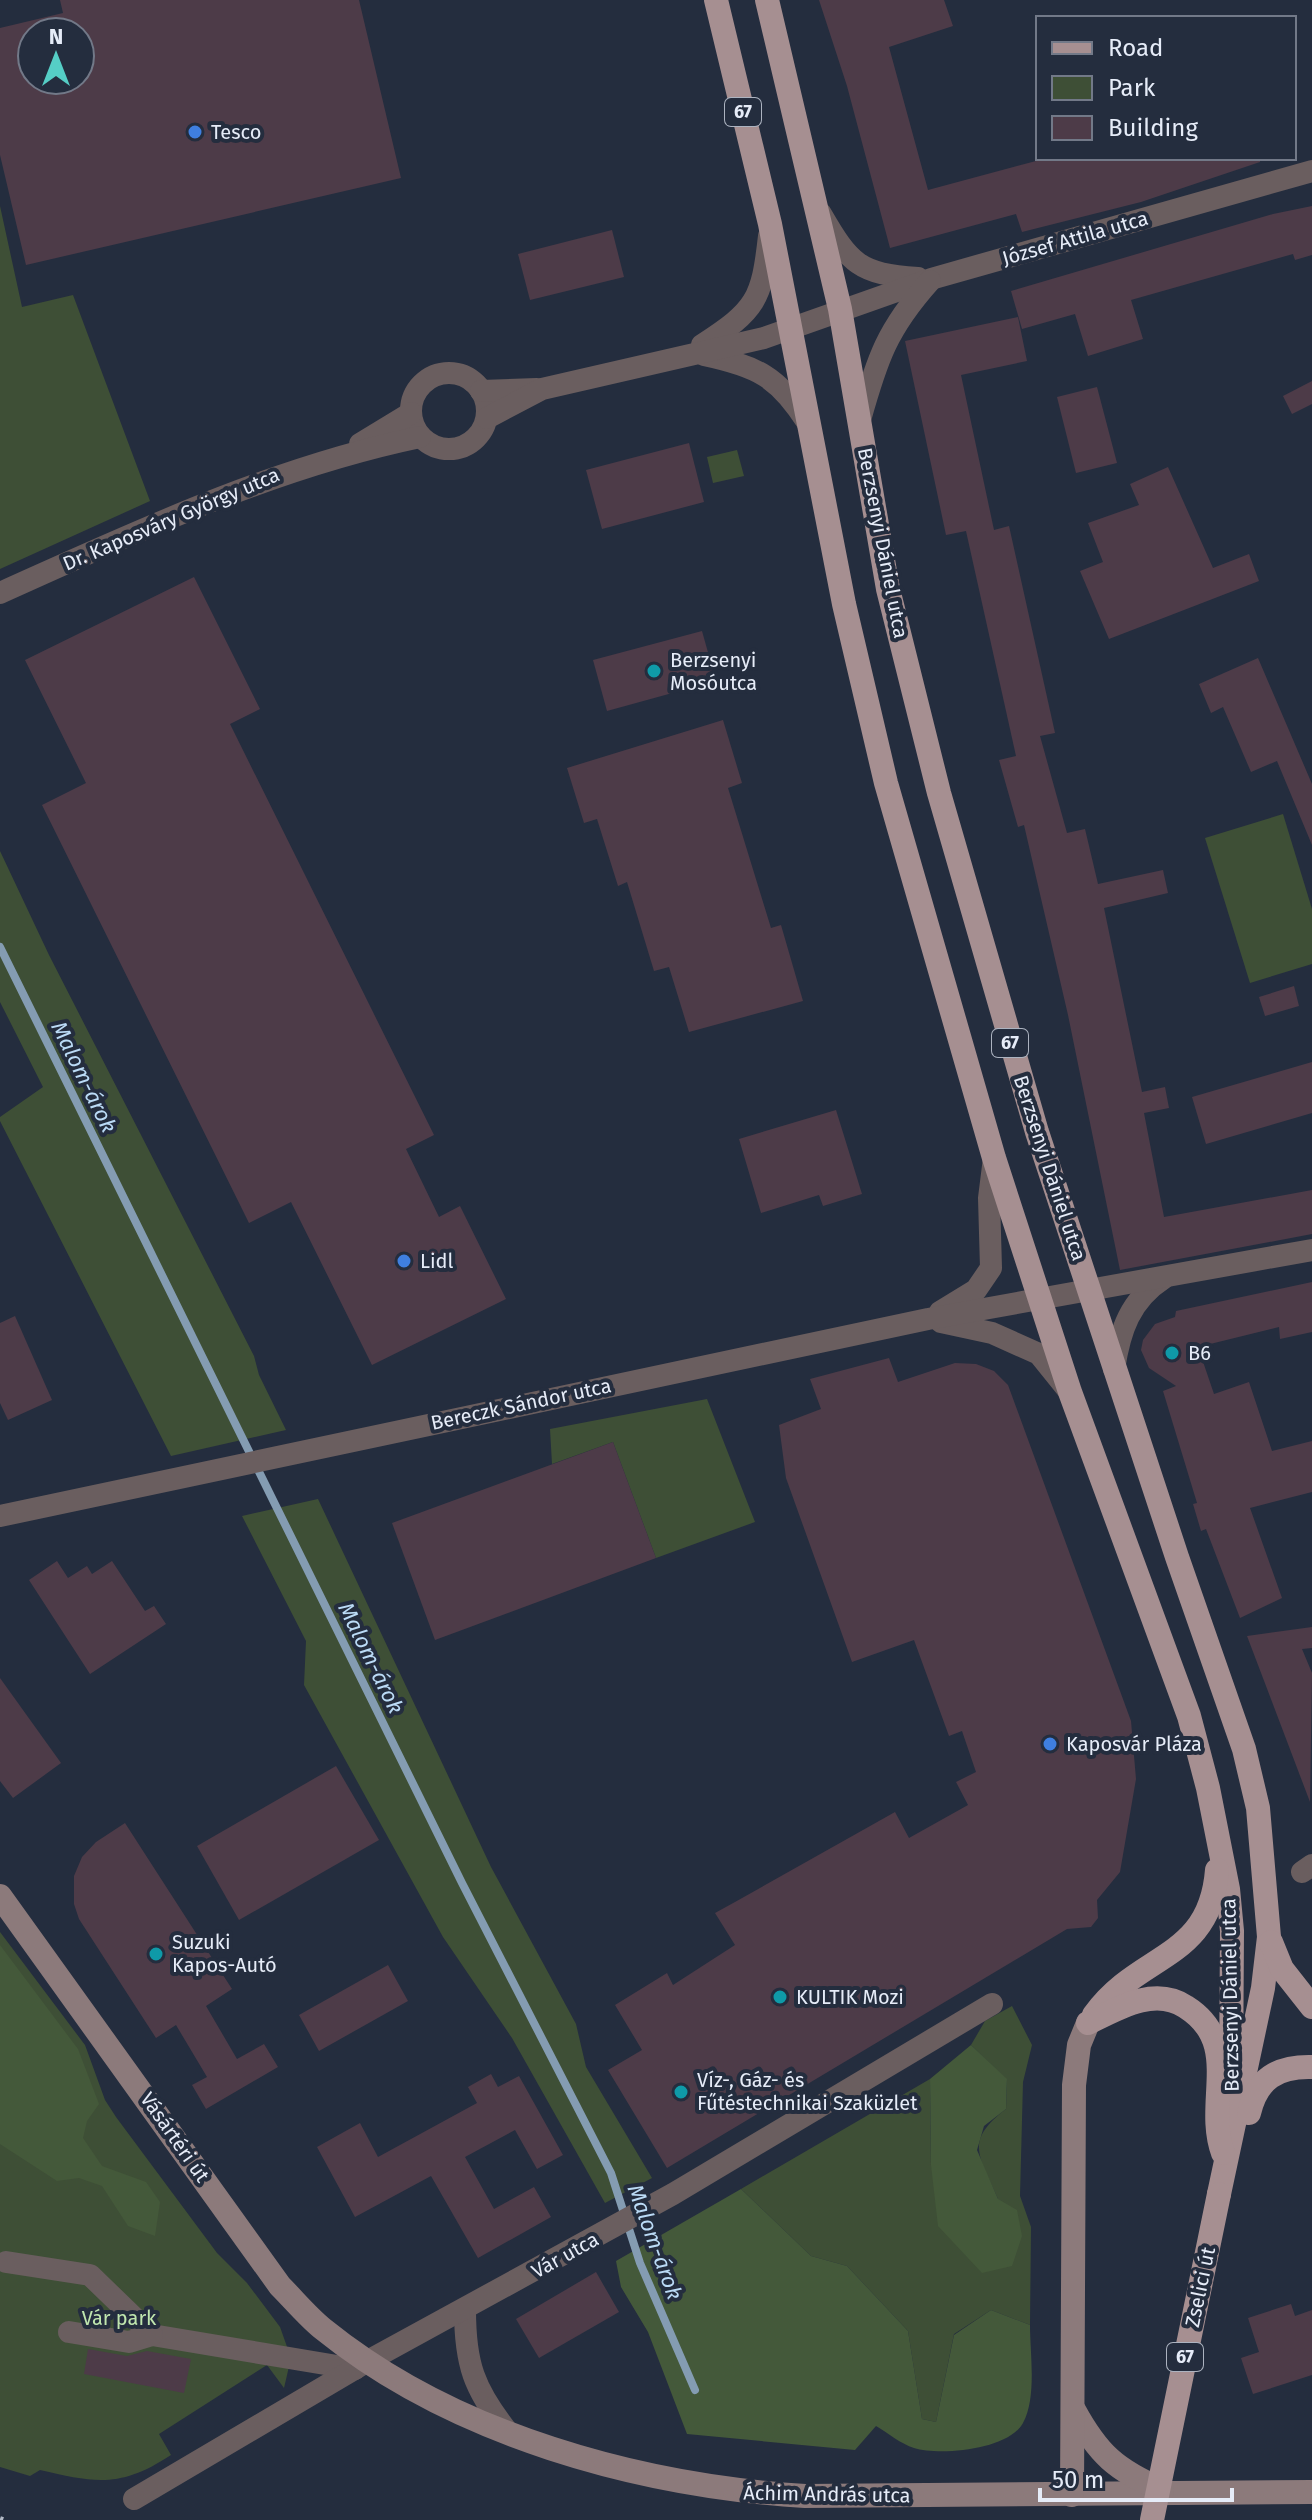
<svg xmlns="http://www.w3.org/2000/svg" width="1312" height="2520" viewBox="0 0 1312 2520" font-family="'Fira Sans',sans-serif">
	<style>
		.green { fill: #3e4f36 }
		.forest { fill: #44593a }
		.lines { fill: none; stroke-linecap: round; stroke-linejoin: round }
		.stream { stroke: #849cb2; stroke-width: 8 }
		.building { fill: #4d3b48; fill-rule: evenodd }
		.street { stroke: #6a5e5f; stroke-width: 22 }
		.secondary { stroke: #8c7a7b; stroke-width: 24 }
		.primary { stroke: #a68f91; stroke-width: 24 }
		.rail { stroke: #b2b9c6; stroke-width: 6; stroke-dasharray: 14 14; stroke-linecap: butt }
		.primary-bridge { stroke: #a68f91; stroke-width: 24 }
		.shop-dot { fill: #3f7fe0; stroke: #242d3e; stroke-width: 3 }
		.culture-dot { fill: #0f9aa8; stroke: #242d3e; stroke-width: 3 }
		.labels { text-anchor: middle; dominant-baseline: central; stroke-width: 8; stroke-linejoin: round; paint-order: stroke }
		.shield { fill: #242d3e; stroke: #acb3c0; stroke-width: 2 }
		.shield-label { font-size: 18px; font-weight: bold; fill: #e6ecf8 }
		.poi-label { font-size: 20px; fill: #e6ecf8; stroke: #242d3e; text-anchor: start }
		.street-label { font-size: 20px; fill: #e6ecf8; stroke: #242d3e }
		.park-label { font-size: 20px; fill: #c0e6ae; stroke: #242d3e }
		.water-label { font-size: 22px; font-style: italic; fill: #bbdbf6; stroke: #242d3e }
	</style>
	<rect width="100%" height="100%" fill="#242d3e"/>
	<g class="green">
		<polygon points="0,206 22,307 73,295 150,501 0,569"/>
		<polygon points="737,450 744,476 713,483 707,457"/>
		<polygon points="1283,814 1312,909 1312,964 1250,983 1205,838"/>
		<polygon points="0,851 49,955 254,1356 259,1375 286,1430 171,1456 0,1121 0,1117 43,1087 0,1002"/>
		<polygon points="707,1399 755,1522 656,1558 613,1442 552,1464 550,1429"/>
		<polygon points="318,1499 491,1867 576,2024 586,2067 652,2178 605,2203 512,2038 443,1937 304,1685 306,1641 242,1516"/>
		<path d="M0,1932L85,2045L105,2100L116,2117L217,2253L247,2283L280,2327L291,2358L284,2388L267,2365L159,2434L171,2455C121,2488 96,2483 40,2470L30,2476L0,2467Z"/>
		<path d="M1012,2006L1032,2045L1023,2082L1020,2196L1031,2227L1030,2325L991,2310L954,2334L936,2422L922,2419L908,2331L847,2266L811,2256L741,2189L930,2079L931,2165L998,2199C980,2156 963,2142 1006,2109L1007,2080L971,2045L985,2021Z"/>
	</g>
	<g class="forest">
		<polygon points="0,1945 78,2049 99,2104 87,2121 83,2138 102,2166 146,2182 160,2202 155,2236 128,2226 102,2186 79,2178 57,2181 0,2144"/>
		<polygon points="971,2045 1007,2079 1006,2109 984,2126 977,2150 998,2199 1017,2210 1022,2236 1012,2266 982,2273 938,2226 931,2165 930,2079"/>
		<path d="M741,2189L811,2256L847,2266L908,2331L922,2419L936,2422L954,2335L991,2310L1030,2325C1030,2353 1037,2397 1023,2423C1008,2450 940,2456 914,2448C901,2444 888,2433 876,2426L855,2450L687,2434L648,2332L621,2287L616,2261Z"/>
	</g>
	<g class="lines">
		<polyline class="stream" points="0,947 462,1883 611,2173 640,2263 695,2390"/>
	</g>
	<g class="building">
		<path d="M60,0H359L401,178L26,265L0,155V28L63,13ZM32,32H80V80H32Z"/>
		<polygon points="819,0 944,0 953,26 889,47 928,190 1036,161 1035,158 1260,158 1260,162 1141,202 1022,232 1016,214 890,248 847,86"/>
		<polygon points="1312,206 1312,255 1295,260 1293,254 1131,300 1143,339 1088,356 1075,314 1022,329 1011,291 1273,214"/>
		<polygon points="612,230 624,277 530,300 518,254"/>
		<polygon points="1018,317 1027,361 961,375 994,530 1009,526 1055,733 1040,736 1067,833 1085,829 1098,884 1163,870 1168,893 1104,908 1142,1092 1165,1087 1169,1108 1144,1113 1164,1217 1312,1190 1312,1234 1120,1270 1068,1015 1024,825 1018,827 999,760 1016,756 966,531 946,535 905,341"/>
		<polygon points="1312,381 1312,404 1292,414 1283,396"/>
		<polygon points="1097,387 1117,463 1076,473 1057,397"/>
		<polygon points="689,443 704,502 602,529 586,470"/>
		<polygon points="1168,467 1213,568 1249,554 1259,581 1109,639 1080,571 1103,562 1088,523 1139,505 1130,484"/>
		<polygon points="194,577 260,709 230,724 434,1135 406,1149 439,1217 460,1206 506,1299 372,1365 291,1202 249,1223 42,805 86,783 25,660"/>
		<polygon points="702,631 716,681 607,711 593,660"/>
		<polygon points="1258,658 1312,784 1312,845 1277,761 1251,772 1223,707 1211,713 1199,684"/>
		<polygon points="723,720 742,783 728,788 771,928 781,925 803,1001 689,1032 669,967 654,971 627,882 618,886 597,819 584,823 567,768"/>
		<polygon points="1294,986 1299,1006 1265,1016 1259,997"/>
		<polygon points="1312,1062 1312,1113 1206,1144 1192,1097"/>
		<polygon points="836,1110 862,1194 823,1206 819,1195 761,1213 739,1139"/>
		<polygon points="1312,1282 1312,1332 1280,1339 1279,1327 1198,1347 1214,1394 1249,1382 1272,1451 1312,1441 1312,1492 1250,1508 1282,1598 1240,1618 1206,1529 1201,1531 1193,1504 1197,1503 1163,1391 1176,1386 1149,1368 1141,1350 1143,1340 1155,1324 1175,1317 1176,1311"/>
		<polygon points="15,1316 52,1400 8,1420 0,1403 0,1323"/>
		<polygon points="889,1358 898,1382 955,1363 976,1364 994,1371 1008,1385 1131,1721 1136,1779 1120,1872 1097,1900 1098,1918 1091,1927 1067,1929 667,2168 608,2070 642,2050 615,2005 667,1973 673,1985 735,1945 715,1913 735,1902 895,1812 909,1838 968,1805 956,1782 976,1772 962,1731 949,1736 914,1640 852,1662 786,1478 779,1425 821,1409 810,1379"/>
		<polygon points="613,1442 656,1558 435,1640 392,1523"/>
		<polygon points="57,1561 68,1578 87,1566 92,1574 112,1561 145,1611 154,1606 166,1624 90,1674 29,1580"/>
		<polygon points="1312,1627 1312,1648 1302,1649 1312,1673 1310,1802 1247,1636"/>
		<polygon points="0,1678 61,1763 13,1798 0,1781"/>
		<polygon points="336,1766 379,1840 239,1920 197,1846"/>
		<polygon points="125,1823 232,1989 206,2006 237,2059 264,2044 278,2067 206,2109 192,2085 207,2077 176,2025 156,2038 79,1919 74,1904 74,1876 82,1857 96,1842"/>
		<polygon points="388,1965 408,2001 319,2051 299,2015"/>
		<polygon points="491,2074 498,2087 519,2076 563,2155 537,2169 515,2130 465,2157 494,2209 534,2187 551,2217 478,2258 431,2176 355,2217 317,2147 360,2123 378,2157 477,2103 468,2087"/>
		<polygon points="596,2272 619,2312 539,2358 516,2319"/>
		<polygon points="1291,2304 1295,2316 1312,2310 1312,2375 1253,2394 1241,2358 1259,2352 1248,2318"/>
		<polygon points="88,2349 127,2356 147,2351 191,2359 184,2393 84,2374"/>
	</g>
	<g class="lines">
		<g class="street">
			<path d="M821,214C850,264 859,274 918,278"/>
			<path d="M702,345C756,310 762,300 769,236"/>
			<path d="M704,355C756,366 778,376 807,422"/>
			<circle cx="449" cy="411" r="38"/>
			<polyline points="481,391 537,389"/>
			<polyline points="487,418 542,389 764,338 931,279 1312,171"/>
			<path d="M860,420C877,359 887,329 930,281"/>
			<polyline points="360,444 411,413"/>
			<path d="M0,593C138,531 272,468 420,437"/>
			<polyline points="940,1312 976,1290 991,1268 989,1198 994,1158"/>
			<polyline points="941,1322 992,1333 1039,1354 1068,1390"/>
			<path d="M1114,1369C1120,1330 1130,1300 1164,1278"/>
			<polyline points="0,1516 928,1319 1312,1250"/>
			<polyline points="1302,1872 1312,1865"/>
			<polyline points="6,2262 90,2275 152,2335 355,2369"/>
			<path d="M465,2310C465,2364 474,2389 507,2431"/>
			<polyline points="69,2332 129,2342 152,2335"/>
			<polyline points="134,2499 368,2361 673,2194 992,2004"/>
		</g>
		<g class="secondary">
			<path d="M0,1896L280,2286C294,2300 308,2317 323,2329C454,2435 640,2486 805,2496L1312,2492"/>
			<path d="M1074,2410C1098,2454 1116,2470 1162,2490"/>
			<polyline points="1072,2495 1074,2085 1079,2045 1088,2023"/>
		</g>
		<g class="primary">
			<polyline points="716,0 770,224 844,604 886,783 994,1158 1070,1392 1189,1716 1208,1788 1228,1889 1232,1931 1231,2083"/>
			<polyline points="767,0 840,309 888,589 939,793 1037,1132 1177,1557 1244,1749 1258,1808 1269,1937 1263,1988 1219,2194"/>
			<polyline points="1271,1942 1282,1969 1312,2007"/>
			<path d="M1094,2015C1139,1952 1210,1961 1217,1870"/>
			<path d="M1088,2023C1118,2008 1155,1986 1186,2007C1243,2043 1204,2102 1223,2153"/>
			<path d="M1249,2113C1257,2079 1277,2066 1312,2067"/>
		</g>
		<polyline class="rail" points="0,2519 3,2520"/>
		<polyline class="primary-bridge" points="1152,2520 1219,2194"/>
	</g>
	<g class="shop-dot">
		<circle cx="195" cy="132" r="8"/>
		<circle cx="404" cy="1261" r="8"/>
		<circle cx="1050" cy="1744" r="8"/>
	</g>
	<g class="culture-dot">
		<circle cx="654" cy="671" r="8"/>
		<circle cx="1172" cy="1353" r="8"/>
		<circle cx="156" cy="1954" r="8"/>
		<circle cx="780" cy="1997" r="8"/>
		<circle cx="681" cy="2092" r="8"/>
	</g>
	<g class="labels">
		<g class="shield">
			<rect x="725" y="98" width="36" height="28" rx="6"/>
			<rect x="992" y="1029" width="36" height="28" rx="6"/>
			<rect x="1167" y="2343" width="36" height="28" rx="6"/>
		</g>
		<g class="shield-label">
			<text x="743" y="112">67</text>
			<text x="1010" y="1043">67</text>
			<text x="1185" y="2357">67</text>
		</g>
		<g class="poi-label">
			<text x="211" y="132">Tesco</text>
			<text x="670" y="660">Berzsenyi<tspan x="670" dy="23">Mosóutca</tspan></text>
			<text x="420" y="1261">Lidl</text>
			<text x="1188" y="1353">B6</text>
			<text x="1066" y="1744">Kaposvár Pláza</text>
			<text x="172" y="1942">Suzuki<tspan x="172" dy="23">Kapos-Autó</tspan></text>
			<text x="796" y="1997">KULTIK Mozi</text>
			<text x="697" y="2080">Víz-, Gáz- és<tspan x="697" dy="23">Fűtéstechnikai Szaküzlet</tspan></text>
		</g>
		<g class="street-label">
			<text transform="translate(1075 238) rotate(-16)">József Attila utca</text>
			<text transform="translate(171 519) rotate(-23)">Dr. Kaposváry György utca</text>
			<text transform="translate(883 543) rotate(79)">Berzsenyi Dániel utca</text>
			<text transform="translate(1050 1168) rotate(72)">Berzsenyi Dániel utca</text>
			<text transform="translate(521 1404) rotate(-12)">Bereczk Sándor utca</text>
			<text transform="translate(1230 1995) rotate(-91)">Berzsenyi Dániel utca</text>
			<text transform="translate(175 2137) rotate(55)">Vásártéri út</text>
			<text transform="translate(565 2255) rotate(-29)">Vár utca</text>
			<text transform="translate(1200 2287) rotate(-78)">Zselici út</text>
			<text transform="translate(827 2494) rotate(1)">Áchim András utca</text>
		</g>
		<g class="park-label">
			<text x="119" y="2318">Vár park</text>
		</g>
		<g class="water-label">
			<text transform="translate(84 1077) rotate(64)">Malom-árok</text>
			<text transform="translate(371 1658) rotate(64)">Malom-árok</text>
			<text transform="translate(655 2242) rotate(70)">Malom-árok</text>
		</g>
	</g>
	<rect x="1036" y="16" width="260" height="144" fill="#242d3e" stroke="#727988" stroke-width="2"/>
	<rect x="1052" y="42" width="40" height="12" fill="#a68f91" stroke="#727988" stroke-width="2"/>
	<text x="1108" y="56" font-size="24" fill="#e6ecf8">Road</text>
	<rect x="1052" y="76" width="40" height="24" fill="#3e4f36" stroke="#727988" stroke-width="2"/>
	<text x="1108" y="96" font-size="24" fill="#e6ecf8">Park</text>
	<rect x="1052" y="116" width="40" height="24" fill="#4d3b48" stroke="#727988" stroke-width="2"/>
	<text x="1108" y="136" font-size="24" fill="#e6ecf8">Building</text>
	<g transform="translate(56 56)"><circle r="38" fill="#242d3e" stroke="#727988" stroke-width="2"/>
	<path d="M0-6L14 30L0 20L-14 30Z" fill="#55cec6"/>
	<text y="-12" font-size="22" font-weight="bold" text-anchor="middle" fill="#e6ecf8">N</text>
	</g>
	<path d="M1040 2488v12h192v-12" fill="none" stroke="#e6ecf8" stroke-width="4"/>
	<text x="1052" y="2488" font-size="24" fill="#e6ecf8" stroke="#242d3e" stroke-width="6" paint-order="stroke">50 m</text>
</svg>
